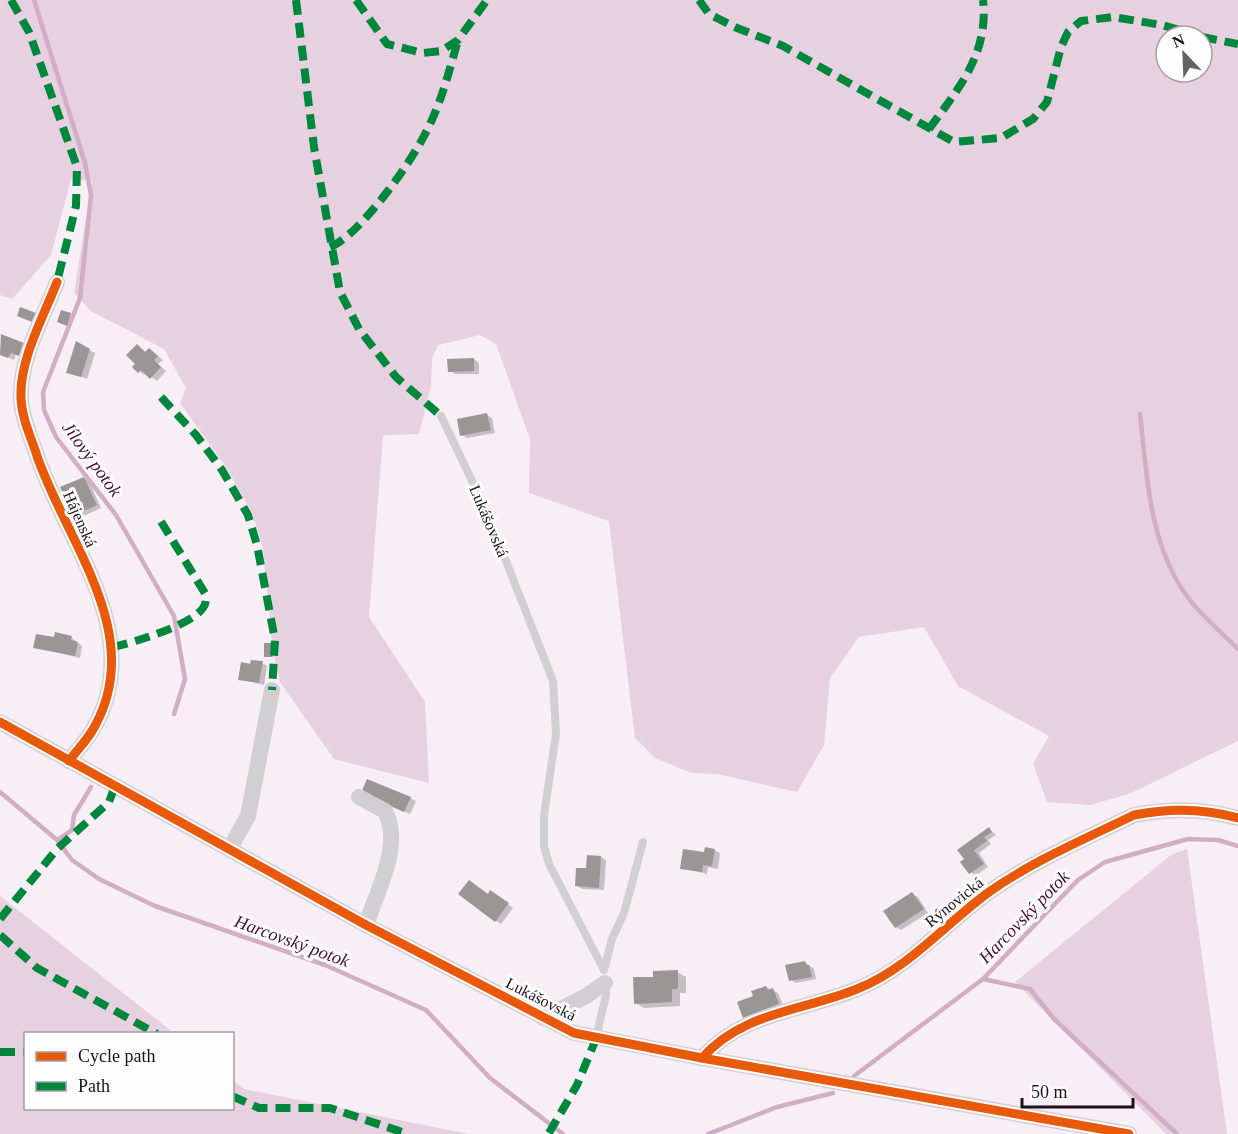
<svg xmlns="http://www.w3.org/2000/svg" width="1238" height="1134" viewBox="0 0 1238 1134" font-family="Georgia,serif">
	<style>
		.green { fill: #e7d0df; fill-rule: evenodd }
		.shadow { fill: #0003 }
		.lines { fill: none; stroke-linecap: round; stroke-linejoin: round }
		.stream { stroke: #d2aec6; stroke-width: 4.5 }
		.building { fill: #999695 }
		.service { stroke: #d2cfd2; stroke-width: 8 }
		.minor { stroke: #d2cfd2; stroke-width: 16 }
		.quiet { stroke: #00873e; stroke-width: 8; stroke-dasharray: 15 8; stroke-linecap: butt }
		.cycleway-casing { stroke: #fdfdfd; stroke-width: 13 }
		.cycleway { stroke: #e8590c; stroke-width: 9 }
		.labels { text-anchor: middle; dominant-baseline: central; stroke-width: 6; stroke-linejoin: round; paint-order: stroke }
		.street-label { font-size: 16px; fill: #1c1319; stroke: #fdfdfd }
		.water-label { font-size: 18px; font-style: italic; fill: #470e39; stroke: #fdfdfd }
	</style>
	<rect width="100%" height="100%" fill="#f8eef5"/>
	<g class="green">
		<path d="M0,0H1238V741L1129,794L1090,805L1047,802L1033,764L1049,736L958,686L924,627L859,637L830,678L824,745L797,792L717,774L692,773L655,758L635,738L609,521L529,493L530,439L496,344L480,335L438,345L432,359L431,386L419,434L383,435L369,617L425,702L429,783L334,759L280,682L273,651L263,549L253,515L226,467L180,403L186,388L164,349L91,311L74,293L92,181L71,179L51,255L12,299L0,295ZM1166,36H1202V72H1166Z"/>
		<polygon points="1187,849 1227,1134 1166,1134 1015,982 1171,855"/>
		<polygon points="0,896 174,1033 26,1034 26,1108 232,1108 233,1080 244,1089 469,1134 0,1134"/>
	</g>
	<g class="shadow">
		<polygon points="62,312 73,316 69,326 61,323"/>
		<polygon points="2,336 16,354 14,360 0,354"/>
		<polygon points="77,344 95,353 87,379 68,372"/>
		<polygon points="137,346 146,352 149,349 163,360 158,364 166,371 157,381 146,373 144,375 139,371"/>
		<polygon points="474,359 479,363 479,374 455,374 450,371 449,360"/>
		<polygon points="487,415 492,418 495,433 467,438 462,435"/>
		<polygon points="84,478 89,481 101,508 79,518 73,515"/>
		<polygon points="72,638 82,646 80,658 35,647 55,639"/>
		<polygon points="271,645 274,657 268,657 266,656"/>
		<polygon points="262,663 267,666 264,685 239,679 242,664"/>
		<polygon points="368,796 410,798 416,801 410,814"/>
		<polygon points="989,829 996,835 988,840 991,844 979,853 988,867 975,876 962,862"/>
		<polygon points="714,850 720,853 718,869 708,867 707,874 682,868"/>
		<polygon points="601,857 606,860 604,890 582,889 576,885"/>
		<polygon points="912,894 918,897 928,913 901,930 896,927"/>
		<polygon points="489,895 496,895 513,908 501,924 496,921"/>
		<polygon points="805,962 814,969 816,979 796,983 791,980"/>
		<polygon points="677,972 686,977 686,993 680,993 680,1006 644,1008 636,1003 655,978"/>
		<polygon points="766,987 778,993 784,1007 749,1020"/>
	</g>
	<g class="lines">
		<g class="stream">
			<polyline points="34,0 85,163 91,195 80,298 43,392 44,410 56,437 116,515 174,616 185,679 174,714"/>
			<path d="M1140,414C1147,477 1149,546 1189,599C1203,617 1222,633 1238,649"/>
			<polyline points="0,792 57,840 72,860 99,879 155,906 325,965 426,1010 490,1078 563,1134"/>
			<polyline points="57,840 72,830 74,815 91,787"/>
			<polyline points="983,979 1030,989 1054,1019 1177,1134"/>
			<polyline points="854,1076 983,979 1078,880 1105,862 1188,839 1218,840 1238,846"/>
			<polyline points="708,1134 777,1107 833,1093"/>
		</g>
	</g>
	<g class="building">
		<polygon points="20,307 36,313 32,322 17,316"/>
		<polygon points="61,310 71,313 67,326 57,322"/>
		<polygon points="1,334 24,343 19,356 11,353 8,358 0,355"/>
		<polygon points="76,341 90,349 81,377 66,373"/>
		<polygon points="137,344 145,352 149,348 158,356 154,360 161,367 150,379 141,370 138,373 132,367 135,364 126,355"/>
		<polygon points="474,358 474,371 448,372 447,359"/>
		<polygon points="487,413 491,430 460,436 457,419"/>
		<polygon points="84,477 97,505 72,516 60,487"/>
		<polygon points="55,632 72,636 71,640 78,642 75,656 33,648 36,634 54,637"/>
		<rect x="264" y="643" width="8" height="14"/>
		<polygon points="251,660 263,661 259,683 238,680 241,662 250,664"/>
		<polygon points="367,779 411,797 404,812 361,793"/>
		<polygon points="989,827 992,832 984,837 987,841 974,850 984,864 969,874 960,862 964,859 957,850"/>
		<polygon points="705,847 715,849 712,866 703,865 702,872 680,869 683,849 704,852"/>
		<polygon points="587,855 601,856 599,888 575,886 576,868 586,868"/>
		<polygon points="469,880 488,894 490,890 509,903 495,922 458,894"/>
		<polygon points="912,892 924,909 895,928 883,911"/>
		<polygon points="805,961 806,965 809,965 812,977 789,981 785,965"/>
		<polygon points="678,970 678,989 672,989 672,1002 634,1004 633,977 653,977 653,971"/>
		<polygon points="766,986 768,990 773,988 779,1004 743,1018 737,1002 753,996 751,991"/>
	</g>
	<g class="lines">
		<g class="service">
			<polyline points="441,416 486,510 553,681 556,734 544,815 544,846 549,864 604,970"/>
			<polyline points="604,970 612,939 624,913 643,842"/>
			<polyline points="596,1038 606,995 605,983"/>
		</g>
		<g class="minor">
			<path d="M57,282C43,318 19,360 21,399C22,419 31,437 37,456C66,541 145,632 96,724C90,737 78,749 69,761"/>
			<polyline points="0,722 366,925 574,1033 702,1058 1129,1134"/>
			<path d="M359,797L385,811C403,846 377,890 366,925"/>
			<polyline points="230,848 248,816 272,690"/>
			<polyline points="543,1018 586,996 605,983"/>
			<path d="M702,1058C742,1012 803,1011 857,989C908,969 945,924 989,892C1033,861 1085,839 1134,815C1169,808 1203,808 1238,818"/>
		</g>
		<g class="quiet">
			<polyline points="11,0 29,32 77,167 76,206 57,282"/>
			<polyline points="296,0 314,147 340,292 359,329 396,377 441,416"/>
			<polyline points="356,0 387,44 423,53 441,51 458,40 487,0"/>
			<polyline points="699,0 709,14 737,28 783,46 954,142 1001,138 1033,119 1047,102 1061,47 1068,32 1081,21 1113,17 1162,25 1200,36"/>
			<polyline points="1202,37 1238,44"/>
			<path d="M929,129C959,88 989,53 983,0"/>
			<path d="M330,247C359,236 409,165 424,136C440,107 449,72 458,40"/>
			<polyline points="161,397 196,435 222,470 248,515 257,545 275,640 272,690"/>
			<path d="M113,647C134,642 190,626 203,608C206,604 206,600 206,595L157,515"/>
			<polyline points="0,919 57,849 109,802 115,786"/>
			<polyline points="0,935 37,968 157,1034"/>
			<polyline points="0,1052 26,1052"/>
			<polyline points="232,1096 259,1108 330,1108 408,1134"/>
			<polyline points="549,1133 577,1085 596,1039"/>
		</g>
		<defs>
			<g id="cycleway">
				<path d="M57,282C43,318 19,360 21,399C22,419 31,437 37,456C66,541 145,632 96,724C90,737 78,749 69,761"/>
				<polyline points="0,722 366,925 574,1033 702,1058 1129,1134"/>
				<path d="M702,1058C742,1012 803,1011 857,989C908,969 945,924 989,892C1033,861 1085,839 1134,815C1169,808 1203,808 1238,818"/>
			</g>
		</defs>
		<use href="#cycleway" class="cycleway-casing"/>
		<use href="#cycleway" class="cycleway"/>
	</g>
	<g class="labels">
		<g class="street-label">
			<text transform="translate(80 519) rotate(66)">Hájenská</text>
			<text transform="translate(489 521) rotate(67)">Lukášovská</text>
			<text transform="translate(954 902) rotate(-39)">Rýnovická</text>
			<text transform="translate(541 999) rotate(27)">Lukášovská</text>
		</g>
		<g class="water-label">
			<text transform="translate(92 459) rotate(54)">Jílový potok</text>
			<text transform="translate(1024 917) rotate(-46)">Harcovský potok</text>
			<text transform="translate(292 941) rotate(20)">Harcovský potok</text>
		</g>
	</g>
	<rect x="24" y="1032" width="210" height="78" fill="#fdfdfd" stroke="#a39fa2" stroke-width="1.5"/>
	<rect x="36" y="1052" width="30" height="9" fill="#e8590c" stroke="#a39fa2" stroke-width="1.5"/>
	<text x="78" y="1062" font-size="18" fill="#1c1319">Cycle path</text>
	<rect x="36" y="1082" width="30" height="9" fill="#00873e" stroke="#a39fa2" stroke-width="1.5"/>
	<text x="78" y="1092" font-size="18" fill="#1c1319">Path</text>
	<g transform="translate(1184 54) rotate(337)"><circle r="28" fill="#fdfdfd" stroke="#a39fa2" stroke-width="1.5"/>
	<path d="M0-4.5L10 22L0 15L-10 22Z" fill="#696066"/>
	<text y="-9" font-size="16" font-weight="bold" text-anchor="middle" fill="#1c1319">N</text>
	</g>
	<path d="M1022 1098v9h111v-9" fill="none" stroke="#1c1319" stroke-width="3"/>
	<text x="1031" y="1098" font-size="18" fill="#1c1319" stroke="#fdfdfd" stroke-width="4.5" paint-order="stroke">50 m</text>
</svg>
